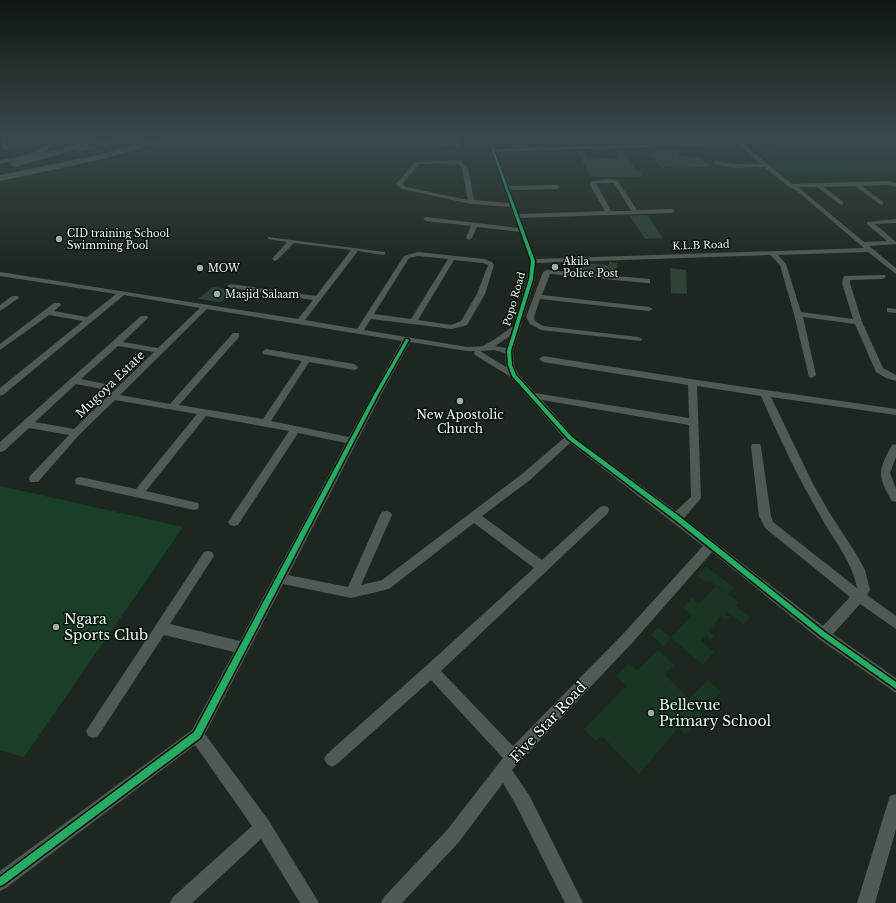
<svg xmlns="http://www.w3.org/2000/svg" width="896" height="903" viewBox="0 0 896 903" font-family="'Libre Baskerville',serif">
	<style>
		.built { fill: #193622 }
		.green { fill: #194027 }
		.building { fill: #2e4236 }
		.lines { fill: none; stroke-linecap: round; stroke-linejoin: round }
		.street { fill: #505953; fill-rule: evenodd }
		.highway { fill: #525f56; fill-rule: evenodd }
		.cycleway-casing { stroke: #09130c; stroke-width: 3 }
		.cycleway { fill: #26ab63; fill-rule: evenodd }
		.poi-dot { fill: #a2afa5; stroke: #09130c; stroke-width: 1.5 }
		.labels { text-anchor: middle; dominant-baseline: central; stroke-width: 3; stroke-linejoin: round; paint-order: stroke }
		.far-poi-label { font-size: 10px; fill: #eaf8ed; stroke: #09130c; text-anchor: start }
		.far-street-label { font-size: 10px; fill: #eaf8ed; stroke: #09130c }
		.street-label { font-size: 12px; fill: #eaf8ed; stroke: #09130c }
		.poi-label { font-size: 12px; fill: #eaf8ed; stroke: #09130c }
		.near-poi-label { font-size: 14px; fill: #eaf8ed; stroke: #09130c; text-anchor: start }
		.near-street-label { font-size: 14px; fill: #eaf8ed; stroke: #09130c }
	</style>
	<rect width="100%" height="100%" fill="#1c281f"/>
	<g class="built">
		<polygon points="840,139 896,139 896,172 786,176 750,146 847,143"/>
		<polygon points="706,567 734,587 728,594 709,580 706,582 697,576"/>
		<polygon points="716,586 739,602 736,606 750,617 744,624 728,612 726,614 729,617 726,620 721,616 708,631 714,636 711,639 706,635 701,641 714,652 703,665 671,638 664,646 651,635 658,627 671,638 692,615 683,608 692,598 700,604"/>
		<polygon points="658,650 674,665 664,674 689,699 708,680 721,692 702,711 702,714 685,734 678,728 639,774 602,736 596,741 584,729 626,686 616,676 629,664 637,671"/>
	</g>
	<polygon class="green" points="0,486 183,527 24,757 0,750"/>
	<g class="building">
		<polygon points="673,149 679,149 679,156 700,157 710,167 674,168 670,165 662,168 650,155 660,150"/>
		<polygon points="577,151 584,151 589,159 619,158 614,151 623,151 635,169 638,169 642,174 639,177 591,177"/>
		<polygon points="647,215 663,238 645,239 630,216"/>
		<polygon points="609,262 617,263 617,273 582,270 583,263 609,265"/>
		<polygon points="670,268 686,270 687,294 671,293"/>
		<polygon points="213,287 234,290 221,302 198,299"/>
	</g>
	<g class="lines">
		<g class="street">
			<polygon points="0,139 3,139 8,149 4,149"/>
			<polygon points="22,139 27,139 23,143 19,143"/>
			<path d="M53,139H58C44,158 22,159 0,164V160C19,157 40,155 53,139Z"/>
			<polygon points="456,139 460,139 458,147 439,146 437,145 439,144 454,144"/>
			<path d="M487,139H491L495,149L734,142L732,139H737L792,184L889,181L896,183V187L889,185L862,186L883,202V204L881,205L855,186L824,187L843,202V204L841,205L817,187H798L864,242L887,241L867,224V222L896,219V223L875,224L896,242V244L869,246L896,268V274L868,252L778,255L786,264L801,312L853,319L842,283L844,276L885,275L886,277L882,279L850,280V283L862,322L883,368L896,375V381L886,378L876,372L855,324L803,317L816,375L812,378L809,377L794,314L780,265L770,255L536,263L535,279L513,351L514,365L518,374L535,393L689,418L688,385L543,362L539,359L543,356C661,375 778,392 896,409V415L771,397L813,484L829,512L858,557L865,570L870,590L867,595L896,616V629L860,604L833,634L896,678V693L819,639L712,552L633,642L512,770L529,795L583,903H565L517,807L503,783L459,842L402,903H381L384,897L447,830L503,758L431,680L337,764L332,767L327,764L324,759L327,754L426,666L534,568L474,523L389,589L385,590L351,598L283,584L205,734L269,821L319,903H300L261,839L192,903H170L173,897L252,826L195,745L6,888L0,891V871L192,730L234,652L164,635L98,736L93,738L88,736L86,731L204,552L208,551L212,552L214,556L170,624L240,641L346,443L298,433L238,525L234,526L230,525L228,522L230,519L289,431L206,416L146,491L198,503L199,506L198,509L194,510L76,484L75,481L76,478L80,477L136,489L197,414L115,400L79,435L38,482H30L29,479L30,476L69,435L29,428L4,451L0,452V442L141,316H147L148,318L123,342L158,348L200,308L124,295L3,395L0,396V388L83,321L49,315L0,350V344L54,303H60L61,305L54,311L87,317L116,294L0,276V272L298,319L313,300L231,288L227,286L231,284L316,296L351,250L294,243L277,260L275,261L272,259L287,242L268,239V237L385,252V254L383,255L358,251L305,320L357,329L404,256L418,252L484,259L492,262L494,265L485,294L467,325L452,329L371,319L364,330L467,347L483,346L495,339L513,326L527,279L530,261L520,232L477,227L472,238L469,240L466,238L471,226L426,221L423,219L426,217L518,228L510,207L471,204L402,189L396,184L415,162L460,160L468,169L474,200L509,203ZM738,144L761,164H735L716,161L713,163L714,164L735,168L764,167L789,187L797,191L864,248L536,259L520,218L672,213L675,211L672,209L637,210L618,181L608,179L592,181L590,185L605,211L519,214L510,190L557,189L560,187L557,185L509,186L496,152ZM419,164H458L462,169L468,200L406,187L402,184ZM596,183H614L631,211H611ZM418,256L448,259L411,319L374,314L409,258ZM454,260L483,263L488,265L477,294L461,321L451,325L418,320ZM207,309L402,341L349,437L271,421L309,362L354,370L357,369L358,367L354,364L266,349L262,352L263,354L302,361L263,419L179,405L239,337V333H233L170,404L120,395ZM510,336L506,348L495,346ZM410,342L467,351H475L474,353L475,355L511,377L564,438L522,474L382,580L361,585L392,515L390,512L386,511L382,512L380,515L348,587L288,575L382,393ZM118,346L154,352L74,429L35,422L76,384L102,389L105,388L106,386L105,384L81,379ZM494,350L505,353L506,367L480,351ZM697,386L761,396C779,437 798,478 821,517C834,541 852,561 857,588L773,522L771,516L761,447L760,444H752L751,447L759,516L765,528L850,597L823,626L684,518L701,498ZM542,400L689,425L691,497L676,511L573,436ZM570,443L703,546L623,634L513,746L441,671L608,513L609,510L608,507L604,506L600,507L542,560L482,516L530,480Z"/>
			<polygon points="547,270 650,279 650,283 647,283 550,274 542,295 649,307 653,309 649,311 540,299 534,317 535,321 543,326 638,337 642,339 641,341 541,330 530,324 526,317 543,272"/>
			<polygon points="12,296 18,296 19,298 0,311 0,305"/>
			<polygon points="887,308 896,309 896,313 887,312"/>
			<path d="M896,444V457L890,473L896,489V502L892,501C877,476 878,470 892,445Z"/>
			<polygon points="896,794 896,829 875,903 857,903 888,802 890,796"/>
		</g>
		<g class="highway">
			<polygon points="107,139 122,139 121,141 79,152 75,150 15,167 10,164 12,162 86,141 89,140 93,143"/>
			<polygon points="154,139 168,139 167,141 99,160 0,181 0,175 98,155"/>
		</g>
		<defs>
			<g id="cycleway">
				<polygon points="488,139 490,139 535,261 533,279 511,351 512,365 516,375 572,437 679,516 826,633 896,682 896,689 822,637 675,520 568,439 512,376 508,365 507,351 529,279 531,261"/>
				<polygon points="406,339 407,339 409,340 379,393 200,738 3,885 0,886 0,877 194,732 375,393"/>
			</g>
		</defs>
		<use href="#cycleway" class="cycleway-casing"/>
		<use href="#cycleway" class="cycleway"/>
	</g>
	<linearGradient id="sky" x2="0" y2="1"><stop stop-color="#0f1611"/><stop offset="0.52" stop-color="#3a484d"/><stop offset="1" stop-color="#3a484d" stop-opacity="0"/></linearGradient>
	<rect width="896" height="265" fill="url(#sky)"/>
	<g class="poi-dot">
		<circle cx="59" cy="239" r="4"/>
		<circle cx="555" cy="267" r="4"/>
		<circle cx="200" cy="268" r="4"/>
		<circle cx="217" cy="294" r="4"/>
		<circle cx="460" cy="401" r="4"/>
		<circle cx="56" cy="627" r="4"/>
		<circle cx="651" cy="713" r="4"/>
	</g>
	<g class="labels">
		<g class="far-poi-label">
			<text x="67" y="233">CID training School<tspan x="67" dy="12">Swimming Pool</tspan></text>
			<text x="563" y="261">Akila<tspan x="563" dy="12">Police Post</tspan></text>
			<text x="208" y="268">MOW</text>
			<text x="225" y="294">Masjid Salaam</text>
		</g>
		<g class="far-street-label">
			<text transform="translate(701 245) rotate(-2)">K.L.B Road</text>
			<text transform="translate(514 299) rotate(-74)">Popo Road</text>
		</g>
		<g class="street-label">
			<text transform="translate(110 384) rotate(-44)">Mugoya Estate</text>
		</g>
		<g class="poi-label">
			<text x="460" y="414">New Apostolic<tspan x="460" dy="14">Church</tspan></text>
		</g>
		<g class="near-poi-label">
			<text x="64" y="619">Ngara<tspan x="64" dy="16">Sports Club</tspan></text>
			<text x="659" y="705">Bellevue<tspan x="659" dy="16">Primary School</tspan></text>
		</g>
		<g class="near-street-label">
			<text transform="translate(548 722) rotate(-47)">Five Star Road</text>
		</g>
	</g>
</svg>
